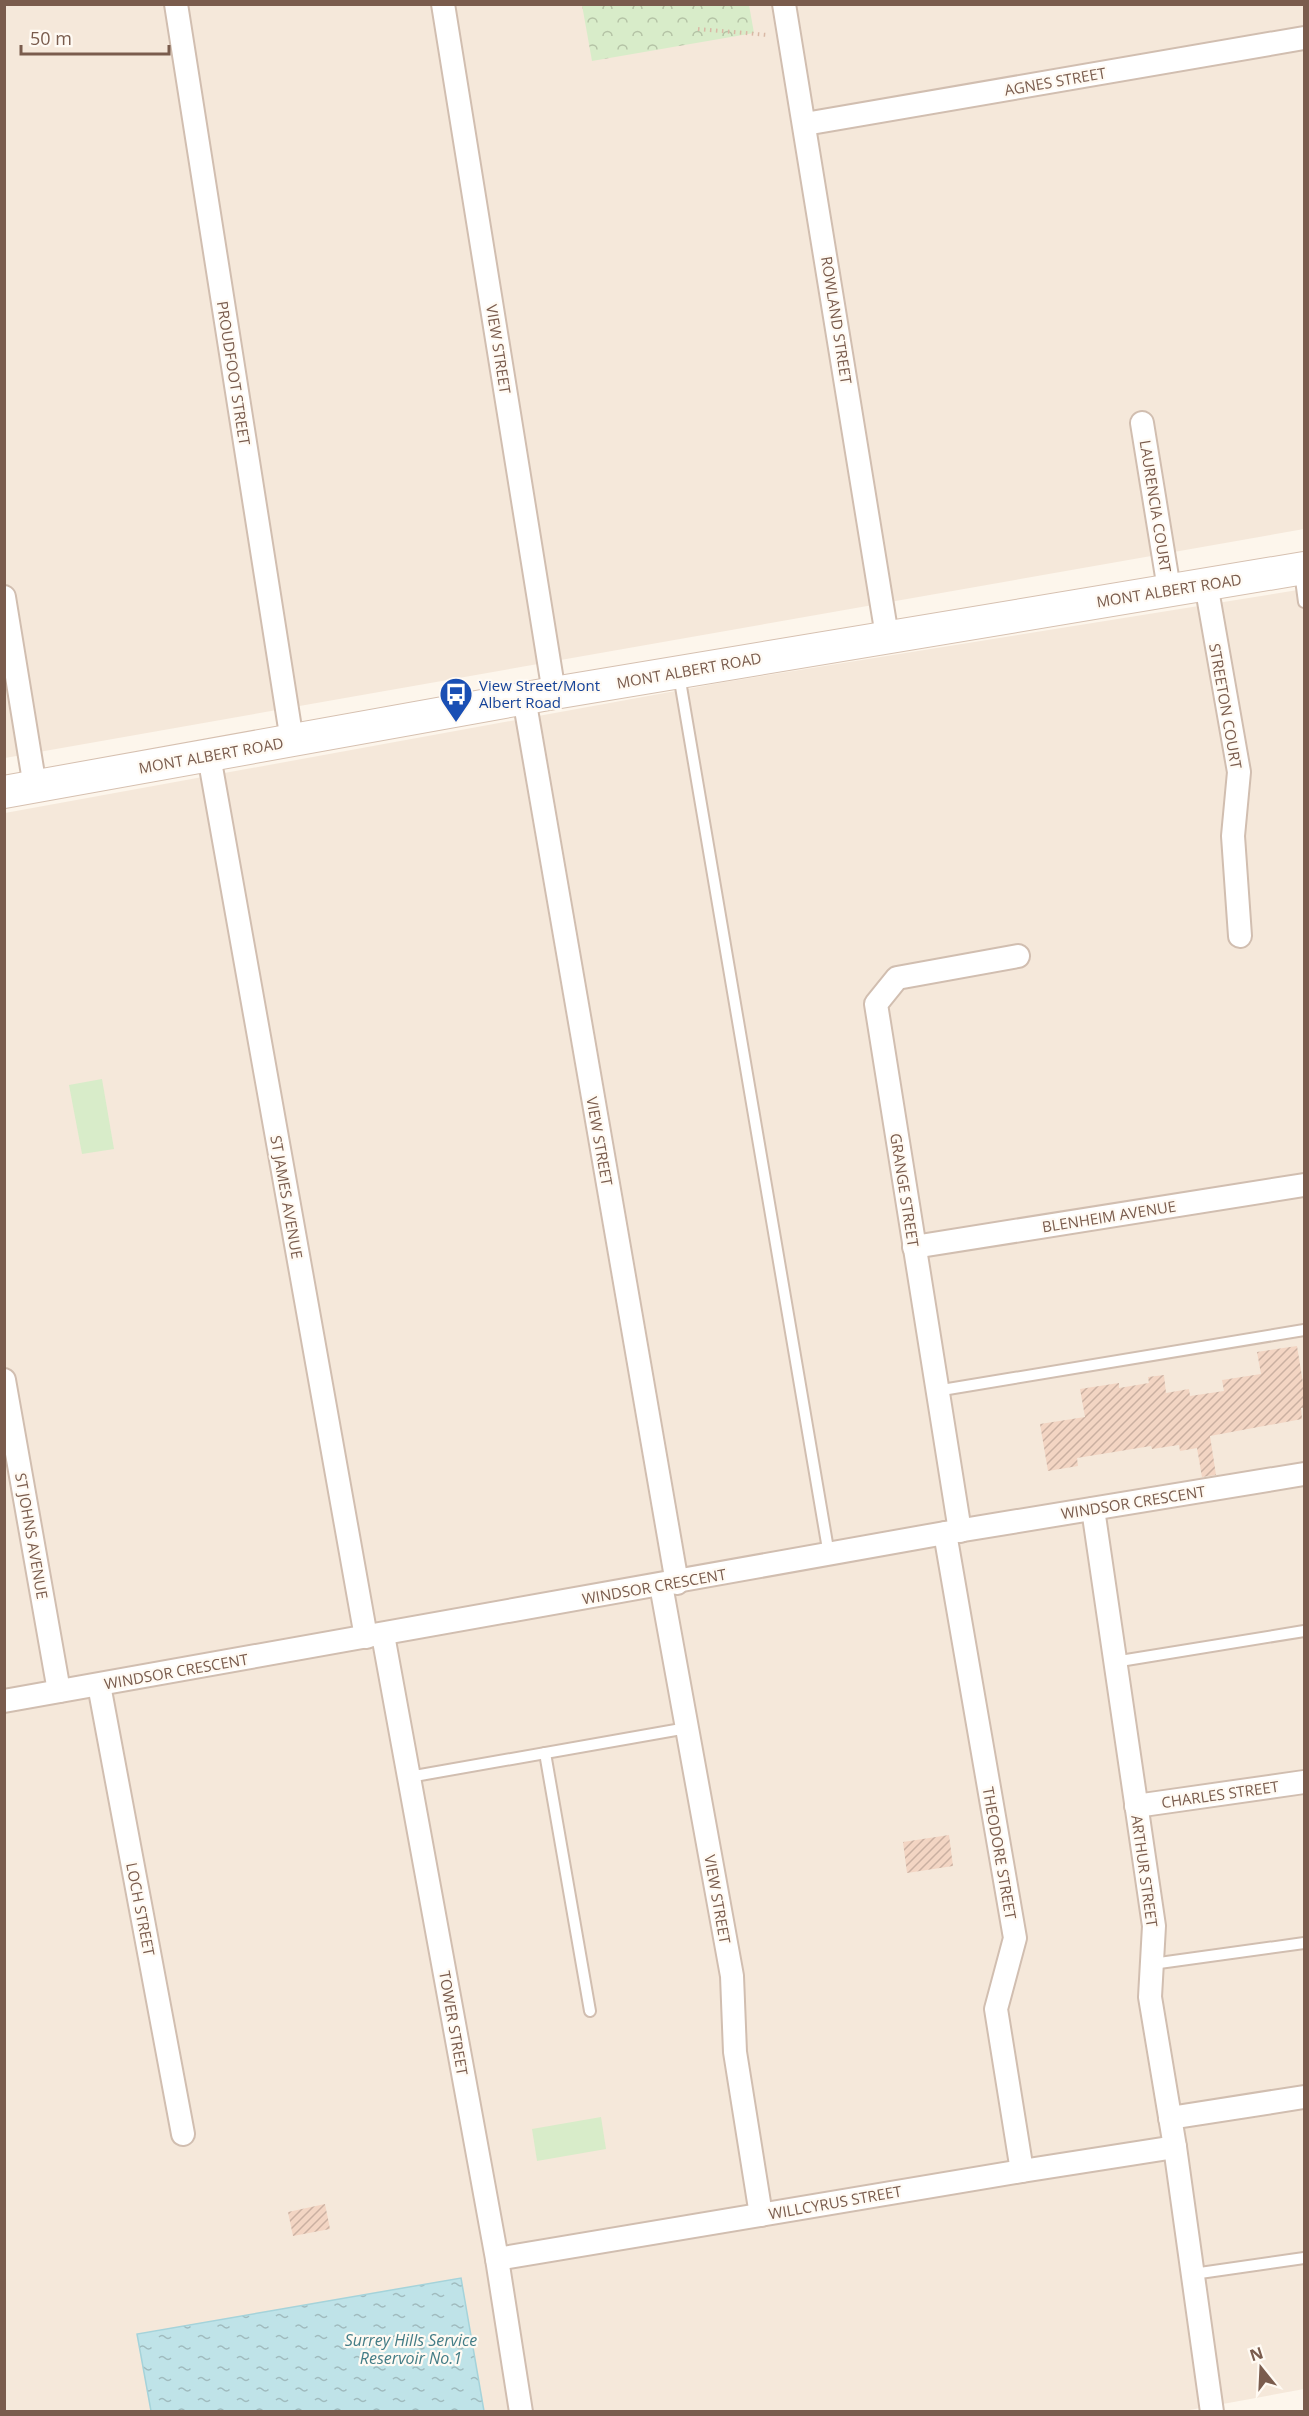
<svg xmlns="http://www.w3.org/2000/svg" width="1309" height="2416" viewBox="0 0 1309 2416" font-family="'Open Sans',sans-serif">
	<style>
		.residential { fill: #f5e8da }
		.forest { fill: url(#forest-crowns) }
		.pitch { fill: #d8ecc9 }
		.water { fill: url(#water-ripples); stroke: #a5d3da; stroke-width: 1.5 }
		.building { fill: url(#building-hatch) }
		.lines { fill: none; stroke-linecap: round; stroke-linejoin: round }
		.service-casing { stroke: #d1beb0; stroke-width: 14 }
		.minor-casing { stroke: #d1beb0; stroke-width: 26 }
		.secondary-casing { stroke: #d6c0b0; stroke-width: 34 }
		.path { stroke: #d9b8a5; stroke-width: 4; stroke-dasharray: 1.5 4.5; stroke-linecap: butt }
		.service { stroke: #fff; stroke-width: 10 }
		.minor { stroke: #fff; stroke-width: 22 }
		.secondary { stroke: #fff; stroke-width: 32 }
		.labels { text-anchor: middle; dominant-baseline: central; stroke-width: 4.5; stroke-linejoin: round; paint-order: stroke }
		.street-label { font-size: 15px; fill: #7a5c4d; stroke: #fffaf3 }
		.transit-label { font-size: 15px; fill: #164399; stroke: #fffaf3; text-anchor: start }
		.water-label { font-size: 16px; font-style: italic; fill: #437c86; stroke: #fffaf3 }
	</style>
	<defs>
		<pattern id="forest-crowns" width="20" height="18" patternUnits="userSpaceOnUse" patternTransform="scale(1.5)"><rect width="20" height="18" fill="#d8ecc9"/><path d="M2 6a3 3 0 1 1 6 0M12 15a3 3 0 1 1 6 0" fill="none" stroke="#b4c2a5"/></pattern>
		<pattern id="water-ripples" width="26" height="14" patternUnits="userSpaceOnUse" patternTransform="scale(1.5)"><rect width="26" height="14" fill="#bfe3e8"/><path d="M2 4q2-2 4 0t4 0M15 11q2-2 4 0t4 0" fill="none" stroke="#a0bbbe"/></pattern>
		<pattern id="building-hatch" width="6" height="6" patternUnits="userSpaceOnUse" patternTransform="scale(1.5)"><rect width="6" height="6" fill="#f3d5c3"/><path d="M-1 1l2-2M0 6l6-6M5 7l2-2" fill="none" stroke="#cab0a1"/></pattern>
	</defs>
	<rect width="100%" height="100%" fill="#fdf6ec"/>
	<g class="residential">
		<polygon points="5,5 1304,5 1304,529 5,758"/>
		<polygon points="1304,589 1304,2389 1179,2412 5,2412 5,813 725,682"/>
	</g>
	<polygon class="forest" points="582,5 749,5 754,33 592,61"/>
	<g class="pitch">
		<polygon points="102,1079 114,1149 82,1154 69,1085"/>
		<polygon points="601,2117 606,2149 537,2161 532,2129"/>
	</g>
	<polygon class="water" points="461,2278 484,2411 151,2411 137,2334"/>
	<g class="building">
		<polygon points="1297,1346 1305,1395 1305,1408 1301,1408 1302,1419 1210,1436 1216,1475 1202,1477 1197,1448 1180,1451 1179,1445 1152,1449 1151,1446 1077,1458 1078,1466 1048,1471 1040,1424 1085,1417 1080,1389 1119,1383 1119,1388 1149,1383 1148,1377 1164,1375 1166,1393 1189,1389 1190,1396 1224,1391 1222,1380 1261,1374 1257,1352"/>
		<polygon points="949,1835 953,1866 907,1873 903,1842"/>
		<polygon points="325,2204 330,2229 293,2236 288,2212"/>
	</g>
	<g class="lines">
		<defs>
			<g id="service">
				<polyline points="1300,572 1304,602"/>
				<polyline points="679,675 829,1555"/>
				<polyline points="936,1391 1304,1330"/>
				<polyline points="1114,1662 1304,1631"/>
				<polyline points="545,1753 590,2011"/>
				<polyline points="409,1777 687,1728"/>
				<polyline points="1152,1964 1304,1943"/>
				<polyline points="1193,2274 1304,2258"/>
			</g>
			<g id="minor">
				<polyline points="176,4 292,741"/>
				<polyline points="443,4 554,693"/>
				<polyline points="784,4 887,636"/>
				<polyline points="805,124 1304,38"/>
				<polyline points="1142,423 1169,589"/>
				<polyline points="1206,584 1239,772 1233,836 1240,936"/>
				<polyline points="4,597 35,787"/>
				<polyline points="524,698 677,1583"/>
				<polyline points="209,756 366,1637"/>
				<polyline points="914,1247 1304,1185"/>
				<polyline points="4,1380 59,1691"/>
				<polyline points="1093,1509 1154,1926 1150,1997 1175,2147 1212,2412"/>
				<polyline points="960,1531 876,1004 897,978 1018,956"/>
				<polyline points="945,1533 1015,1938 996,2009 1022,2171"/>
				<polyline points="661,1585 732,1976 735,2052 761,2215"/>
				<polyline points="383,1635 497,2259 521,2412"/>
				<polyline points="99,1685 183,2134"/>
				<polyline points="4,1701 945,1533 1304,1474"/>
				<polyline points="1136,1806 1304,1782"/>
				<polyline points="1170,2118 1304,2097"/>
				<polyline points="497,2259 1022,2171 1175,2147"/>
			</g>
			<polyline id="secondary" points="4,792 554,693 1304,568"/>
		</defs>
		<use href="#service" class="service-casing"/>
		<use href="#minor" class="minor-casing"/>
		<use href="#secondary" class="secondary-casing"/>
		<polyline class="path" points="698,29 768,35"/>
		<use href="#service" class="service"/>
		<use href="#minor" class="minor"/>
		<use href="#secondary" class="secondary"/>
	</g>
	<defs>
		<symbol id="bus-pin" viewBox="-11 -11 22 30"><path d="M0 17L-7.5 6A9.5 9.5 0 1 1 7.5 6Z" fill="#1a4fb4" stroke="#fffaf3"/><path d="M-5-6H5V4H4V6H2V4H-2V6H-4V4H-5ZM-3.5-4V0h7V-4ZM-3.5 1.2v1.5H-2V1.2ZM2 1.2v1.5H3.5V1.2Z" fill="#fff"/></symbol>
	</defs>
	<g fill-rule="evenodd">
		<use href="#bus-pin" x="437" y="675" width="38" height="52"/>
	</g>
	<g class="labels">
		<g class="street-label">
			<text transform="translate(1055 81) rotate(-10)">AGNES STREET</text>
			<text transform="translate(837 320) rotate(81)">ROWLAND STREET</text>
			<text transform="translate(499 349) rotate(81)">VIEW STREET</text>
			<text transform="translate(234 373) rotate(81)">PROUDFOOT STREET</text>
			<text transform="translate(1156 506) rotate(81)">LAURENCIA COURT</text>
			<text transform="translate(1169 590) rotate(-9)">MONT ALBERT ROAD</text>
			<text transform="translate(689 670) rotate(-10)">MONT ALBERT ROAD</text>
			<text transform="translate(1226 706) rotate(80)">STREETON COURT</text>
			<text transform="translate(211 755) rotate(-10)">MONT ALBERT ROAD</text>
			<text transform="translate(600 1141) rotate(80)">VIEW STREET</text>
			<text transform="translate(905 1190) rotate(81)">GRANGE STREET</text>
			<text transform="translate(287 1197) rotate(80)">ST JAMES AVENUE</text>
			<text transform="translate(1109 1216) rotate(-9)">BLENHEIM AVENUE</text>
			<text transform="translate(1133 1502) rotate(-9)">WINDSOR CRESCENT</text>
			<text transform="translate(32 1536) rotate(80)">ST JOHNS AVENUE</text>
			<text transform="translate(654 1586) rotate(-10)">WINDSOR CRESCENT</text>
			<text transform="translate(176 1671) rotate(-10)">WINDSOR CRESCENT</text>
			<text transform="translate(1220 1794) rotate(-8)">CHARLES STREET</text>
			<text transform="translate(1000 1853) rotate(80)">THEODORE STREET</text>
			<text transform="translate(1145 1871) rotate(82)">ARTHUR STREET</text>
			<text transform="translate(718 1899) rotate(80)">VIEW STREET</text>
			<text transform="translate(141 1909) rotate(79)">LOCH STREET</text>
			<text transform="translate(454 2023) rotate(80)">TOWER STREET</text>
			<text transform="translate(835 2202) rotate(-10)">WILLCYRUS STREET</text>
		</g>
		<g class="transit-label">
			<text x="479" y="685">View Street/Mont<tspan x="479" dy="17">Albert Road</tspan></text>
		</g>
		<g class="water-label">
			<text x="411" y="2340">Surrey Hills Service<tspan x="411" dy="18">Reservoir No.1</tspan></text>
		</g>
	</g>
	<rect width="1309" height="2416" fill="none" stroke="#7a5c4d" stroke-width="12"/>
	<g transform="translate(1261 2368) rotate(342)" stroke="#fffaf3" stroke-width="4.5" paint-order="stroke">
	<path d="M0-4.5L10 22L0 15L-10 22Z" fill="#7a5c4d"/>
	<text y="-9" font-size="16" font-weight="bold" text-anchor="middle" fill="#7a5c4d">N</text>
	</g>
	<path d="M21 45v9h148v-9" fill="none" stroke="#7a5c4d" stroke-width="3"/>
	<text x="30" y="45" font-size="18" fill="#7a5c4d" stroke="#fffaf3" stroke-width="4.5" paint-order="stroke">50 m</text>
</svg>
